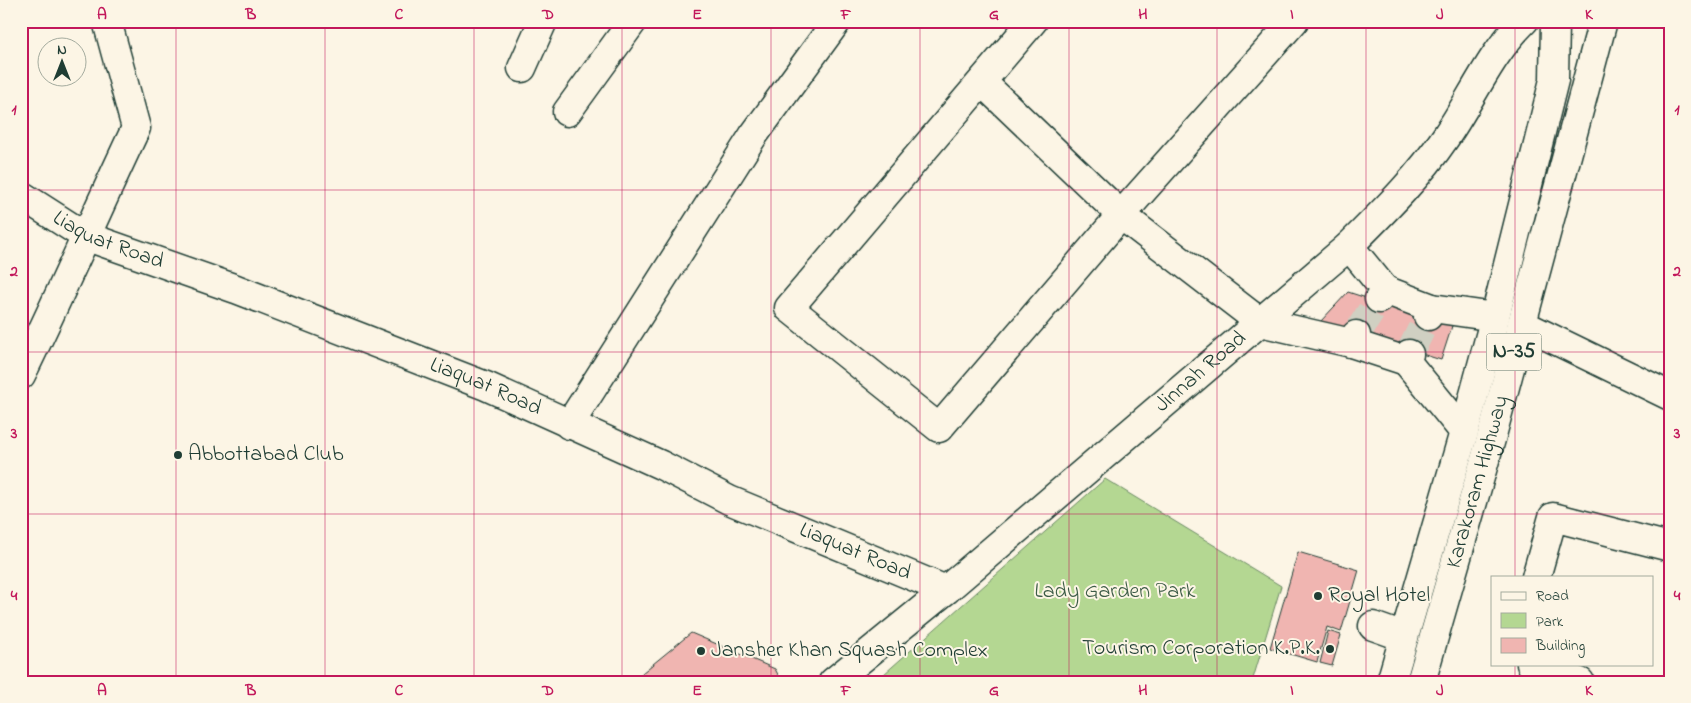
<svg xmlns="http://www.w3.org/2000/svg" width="1691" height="703" viewBox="0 0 1691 703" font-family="'Indie Flower',sans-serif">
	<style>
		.green { fill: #b4d792; stroke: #6a8a63 }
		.building { fill: #f0b5b1; stroke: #1f3d34 }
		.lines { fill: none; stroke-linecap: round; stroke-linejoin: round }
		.minor-tunnel { stroke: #d0d0c2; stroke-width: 28; stroke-dasharray: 28 14; stroke-linecap: butt }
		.minor-casing { stroke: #1f3d34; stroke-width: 31 }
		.major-casing { stroke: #1f3d34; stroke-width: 31 }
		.highway-casing { stroke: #1f3d34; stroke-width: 31 }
		.minor { stroke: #fcf5e5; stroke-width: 28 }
		.major { stroke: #fcf5e5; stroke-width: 28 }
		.highway { stroke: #fcf5e5; stroke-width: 28 }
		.grid { fill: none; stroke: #c2185b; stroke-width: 1; stroke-opacity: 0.55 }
		.poi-dot { fill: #1f3d34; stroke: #fcf5e5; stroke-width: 2 }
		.labels { text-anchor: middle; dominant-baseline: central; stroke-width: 4; stroke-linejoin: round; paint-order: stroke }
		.shield { fill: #fcf5e5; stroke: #617469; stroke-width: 1 }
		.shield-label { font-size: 21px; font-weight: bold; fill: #1f3d34 }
		.street-label { font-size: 22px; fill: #1f3d34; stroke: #fcf5e5 }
		.poi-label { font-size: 22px; fill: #1f3d34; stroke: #fcf5e5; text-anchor: start }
		.park-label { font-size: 22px; fill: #3d5c47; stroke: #fcf5e5 }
		.neatline { fill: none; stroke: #c2185b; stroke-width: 2 }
		.grid-label { font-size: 16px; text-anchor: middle; font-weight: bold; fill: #c2185b }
	</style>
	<rect width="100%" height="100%" fill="#fcf5e5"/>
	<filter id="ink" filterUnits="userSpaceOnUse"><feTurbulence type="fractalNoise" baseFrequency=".02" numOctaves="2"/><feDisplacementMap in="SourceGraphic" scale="10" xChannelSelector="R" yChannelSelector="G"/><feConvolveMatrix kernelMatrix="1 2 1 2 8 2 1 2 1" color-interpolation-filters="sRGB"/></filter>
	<g filter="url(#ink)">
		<polygon class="green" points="1105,479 1281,586 1252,682 875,682"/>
		<g class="building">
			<polygon points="1348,292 1452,326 1441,360 1320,322"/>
			<polygon points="1298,552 1359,570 1341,632 1327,627 1317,662 1270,648"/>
			<polygon points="1328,631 1341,635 1332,666 1320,663"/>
			<polygon points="691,633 775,669 782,682 631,682"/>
		</g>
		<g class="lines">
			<g class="minor-tunnel">
				<polyline points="1356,335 1379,299"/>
				<polyline points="1409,354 1428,316"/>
			</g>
			<defs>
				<g id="minor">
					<polyline points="1033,21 789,308 939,428 1121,215 1294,21"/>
					<polyline points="522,68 543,21"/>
					<polyline points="982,82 1121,215 1260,322 1351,343"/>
					<polyline points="567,112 633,21"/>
					<path id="s1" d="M21,195L85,236L236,289L486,386L661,465L729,500L946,590"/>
					<polyline points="1349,246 1385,290"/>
					<polyline points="1379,299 1385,290 1432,308 1428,316"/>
					<polyline points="1432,308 1495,317"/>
					<polyline points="1522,324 1670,396"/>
					<polyline points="1356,335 1351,343 1406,361 1409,354"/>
					<polyline points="1406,361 1464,432"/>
					<path d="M21,375C61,294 97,210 136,128L107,21"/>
					<polyline points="569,425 753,136 837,21"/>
					<polyline points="1536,577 1553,517 1670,547"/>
					<polyline points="1373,626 1404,637"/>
					<polyline points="1531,664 1580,682"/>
				</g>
				<g id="major">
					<path id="s2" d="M833,682L946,590L1349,246C1383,212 1418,178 1445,138C1472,99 1490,54 1524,21"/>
				</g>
				<g id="highway">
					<polyline points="1391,682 1464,432 1495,317 1554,80 1555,21"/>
					<path id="s3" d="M1421,682L1491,439L1603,21"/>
				</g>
			</defs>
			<use href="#minor" class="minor-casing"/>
			<use href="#major" class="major-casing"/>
			<use href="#highway" class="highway-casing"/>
			<use href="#minor" class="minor"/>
			<use href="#major" class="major"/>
			<use href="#highway" class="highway"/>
		</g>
	</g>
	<path class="grid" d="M176,21V682M325,21V682M474,21V682M622,21V682M771,21V682M920,21V682M1069,21V682M1217,21V682M1366,21V682M1515,21V577M21,190H1670M21,352H1670M21,514H1670M1515,664V682"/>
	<g class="poi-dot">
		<circle cx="178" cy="455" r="5"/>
		<circle cx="1318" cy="596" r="5"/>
		<circle cx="1330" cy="649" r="5"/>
		<circle cx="701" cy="651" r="5"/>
	</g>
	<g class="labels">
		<rect class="shield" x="1486.5" y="333.5" width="55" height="37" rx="4"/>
		<g class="shield-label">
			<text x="1514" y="352">N-35</text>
		</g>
		<g class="street-label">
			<text stroke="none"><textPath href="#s1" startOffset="99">Liaquat Road</textPath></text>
			<text stroke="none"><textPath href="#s2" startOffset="481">Jinnah Road</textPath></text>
			<text stroke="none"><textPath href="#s1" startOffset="504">Liaquat Road</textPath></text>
			<text stroke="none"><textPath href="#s3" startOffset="208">Karakoram Highway</textPath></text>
			<text stroke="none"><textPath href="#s1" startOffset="909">Liaquat Road</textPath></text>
		</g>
		<g class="poi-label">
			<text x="188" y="455">Abbottabad Club</text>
			<text x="1328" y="596">Royal Hotel</text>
			<text x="1320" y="649" text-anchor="end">Tourism Corporation K.P.K.</text>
			<text x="711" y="651">Jansher Khan Squash Complex</text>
		</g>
		<g class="park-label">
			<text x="1115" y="592">Lady Garden Park</text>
		</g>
	</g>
	<rect width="1691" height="703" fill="none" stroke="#fcf5e5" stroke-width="55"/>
	<rect x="1491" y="576" width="162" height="90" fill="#fcf5e5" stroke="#a4ab9e"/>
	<rect x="1501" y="592" width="25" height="8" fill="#fcf5e5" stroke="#a4ab9e"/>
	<text x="1536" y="600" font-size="15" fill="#1f3d34">Road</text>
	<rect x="1501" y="613" width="25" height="15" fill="#b4d792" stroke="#a4ab9e"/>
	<text x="1536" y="626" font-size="15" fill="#1f3d34">Park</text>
	<rect x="1501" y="638" width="25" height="15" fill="#f0b5b1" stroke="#a4ab9e"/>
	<text x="1536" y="650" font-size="15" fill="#1f3d34">Building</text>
	<g transform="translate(62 62)"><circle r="24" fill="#fcf5e5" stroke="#a4ab9e"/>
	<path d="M0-4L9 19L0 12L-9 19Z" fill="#1f3d34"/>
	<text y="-8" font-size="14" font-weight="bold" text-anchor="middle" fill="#1f3d34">N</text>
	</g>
	<rect x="28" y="28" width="1636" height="648" class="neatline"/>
	<g class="grid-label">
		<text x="102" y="19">A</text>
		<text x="251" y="19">B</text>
		<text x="399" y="19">C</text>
		<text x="548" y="19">D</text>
		<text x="697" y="19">E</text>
		<text x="846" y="19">F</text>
		<text x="994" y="19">G</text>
		<text x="1143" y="19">H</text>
		<text x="1292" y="19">I</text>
		<text x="1440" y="19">J</text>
		<text x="1589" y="19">K</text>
		<text x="14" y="114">1</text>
		<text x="1677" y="114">1</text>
		<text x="14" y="276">2</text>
		<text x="1677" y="276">2</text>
		<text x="14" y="438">3</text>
		<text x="1677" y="438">3</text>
		<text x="14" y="600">4</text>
		<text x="1677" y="600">4</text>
		<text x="102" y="695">A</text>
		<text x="251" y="695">B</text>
		<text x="399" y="695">C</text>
		<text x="548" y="695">D</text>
		<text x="697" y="695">E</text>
		<text x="846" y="695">F</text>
		<text x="994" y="695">G</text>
		<text x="1143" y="695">H</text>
		<text x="1292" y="695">I</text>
		<text x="1440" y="695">J</text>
		<text x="1589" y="695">K</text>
	</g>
</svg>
